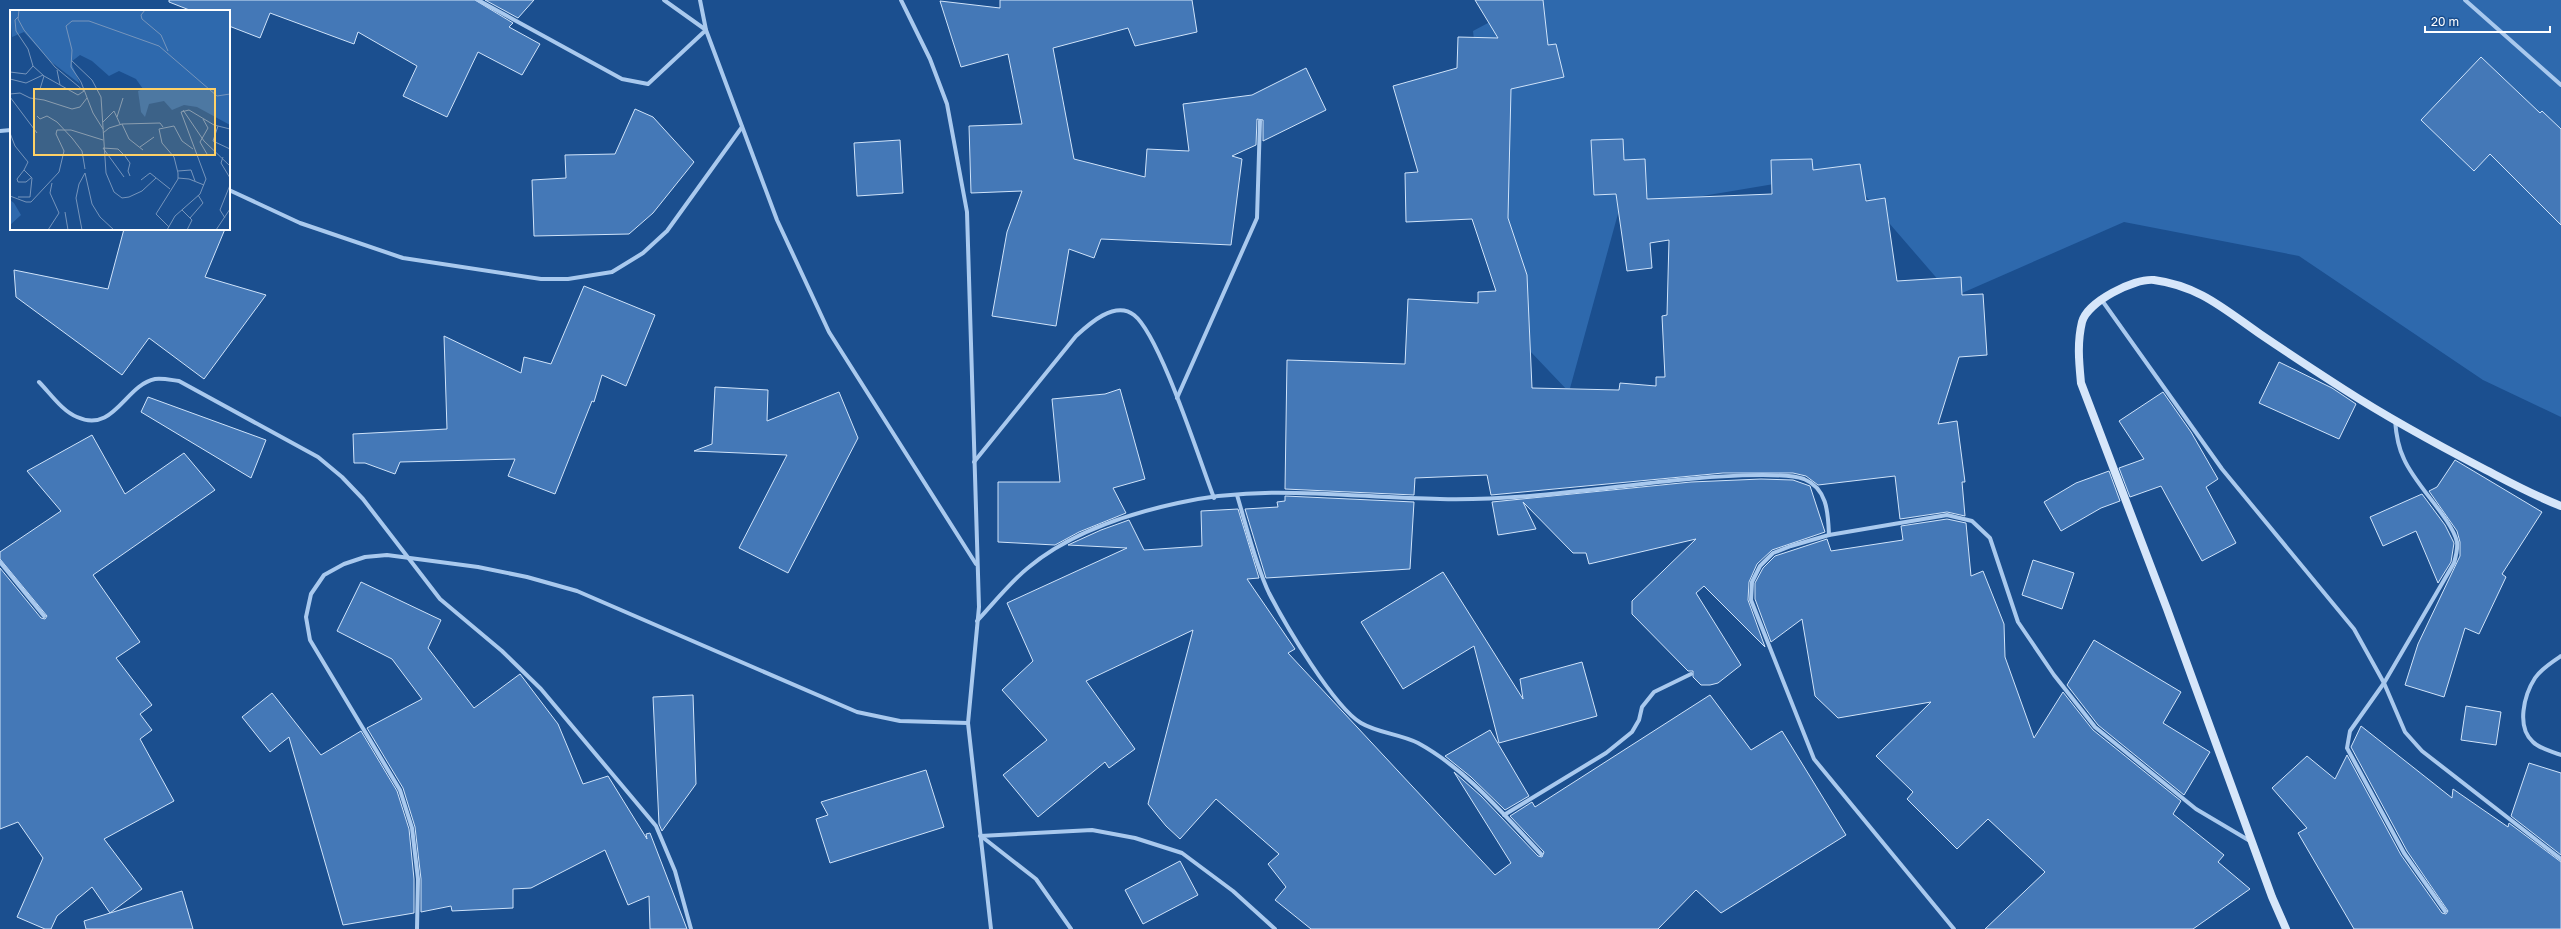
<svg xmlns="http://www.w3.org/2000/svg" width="2561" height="929" viewBox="0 0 2561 929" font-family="'Golos Text',sans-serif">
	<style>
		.green { fill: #2e69ad }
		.building { fill: #4478b7; stroke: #cfe3fa }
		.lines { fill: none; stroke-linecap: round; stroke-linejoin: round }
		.minor { stroke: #a9c9ee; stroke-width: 4 }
		.secondary { stroke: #d6e6fa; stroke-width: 8 }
		.inset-road { fill: none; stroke: #7695bc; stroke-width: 1 }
		.view { fill: #ffd166; fill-opacity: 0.15; stroke: #ffd166; stroke-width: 2 }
		.inset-edge { fill: none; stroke: #fff; stroke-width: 2 }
	</style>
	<rect width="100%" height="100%" fill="#1b4f8f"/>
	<polygon class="green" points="1531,0 2561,0 2561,417 2483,380 2299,256 2124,222 1953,297 1845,172 1619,210 1569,392 1506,326 1473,31"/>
	<g class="building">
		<polygon points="169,0 475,0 513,23 509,27 540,44 522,75 478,52 447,117 403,96 417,66 358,32 354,44 270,13 260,38 229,26 229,11 192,11 169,2"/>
		<polygon points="485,0 534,0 518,18"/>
		<polygon points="1000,0 1192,0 1197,32 1135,46 1128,28 1053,48 1074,159 1145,177 1147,149 1189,151 1183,104 1252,95 1306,68 1326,110 1263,141 1263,120 1257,119 1256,145 1232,156 1242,159 1231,245 1101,239 1094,258 1069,249 1056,326 992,316 1007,232 1022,191 971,193 969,126 1022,124 1008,54 961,67 940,1 1000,8"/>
		<polygon points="1475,0 1543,0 1548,45 1556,44 1564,77 1511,89 1508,218 1527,275 1532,388 1619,390 1620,383 1656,386 1656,377 1665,377 1662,316 1667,315 1669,240 1650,243 1652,268 1627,271 1616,194 1594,195 1591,140 1623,139 1624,160 1645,159 1647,199 1772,194 1771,160 1812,159 1813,170 1860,164 1866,201 1885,198 1897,281 1961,277 1962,295 1983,294 1987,355 1959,357 1938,424 1957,421 1965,482 1962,482 1965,516 1947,512 1900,519 1895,476 1818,485 1806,476 1793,473 1723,473 1491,495 1487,475 1415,478 1414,495 1285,489 1287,360 1405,364 1408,299 1478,303 1478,292 1496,291 1472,219 1406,222 1405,173 1418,172 1393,86 1457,68 1458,37 1498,38"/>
		<polygon points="2481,57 2540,113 2542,111 2561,129 2561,225 2490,154 2474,171 2421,120"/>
		<polygon points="635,109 653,117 694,162 653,213 629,234 534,236 532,180 566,178 565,155 615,154"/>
		<polygon points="900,140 903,193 857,196 854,143"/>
		<polygon points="124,229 225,229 205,277 266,295 204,379 149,338 122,375 16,297 14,270 108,289"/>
		<polygon points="584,286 655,315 626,386 602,375 594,402 592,401 555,494 508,476 515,459 400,462 395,474 365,463 354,463 353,434 447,429 444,336 521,373 524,357 551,364"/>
		<polygon points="2279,362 2332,388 2356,404 2339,439 2259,403"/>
		<polygon points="715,387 768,390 767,421 839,392 858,438 788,573 739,548 787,455 694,451 712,444"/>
		<polygon points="1120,389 1145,479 1113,488 1126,513 1079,532 1055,545 998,542 998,482 1060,482 1052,399 1105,394"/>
		<polygon points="2163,392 2191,432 2218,479 2206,487 2236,543 2202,561 2161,486 2130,497 2119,468 2144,459 2119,421"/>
		<polygon points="148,397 266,440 251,478 141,412"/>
		<polygon points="92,435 125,494 184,453 215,490 93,575 140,642 116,658 152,705 140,714 152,730 140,739 174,801 104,839 142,889 110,913 92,887 57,916 51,929 45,929 17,917 43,858 18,822 0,829 0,568 41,618 45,619 47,616 0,559 0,552 61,511 27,471"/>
		<polygon points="2455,460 2542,512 2502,574 2506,577 2479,634 2465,628 2444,697 2405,685 2418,644 2460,556 2460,542 2457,531 2429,491 2437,487"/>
		<polygon points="2109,471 2120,501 2101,508 2061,531 2044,502 2076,483"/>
		<polygon points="1761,479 1793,480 1810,486 1825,532 1772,550 1757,564 1749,582 1748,600 1765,647 1704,586 1696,593 1741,665 1718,683 1710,685 1701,685 1693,677 1693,671 1688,671 1632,614 1632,601 1696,539 1589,564 1586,553 1573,553 1523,502 1536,529 1498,535 1492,502 1691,482"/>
		<polygon points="2422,494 2445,525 2454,543 2451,562 2438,583 2416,531 2383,546 2370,517"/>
		<polygon points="1285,496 1414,502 1410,569 1266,578 1245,509 1278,507 1277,502 1285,501"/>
		<polygon points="1238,509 1259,578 1247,579 1295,649 1288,653 1495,875 1511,863 1454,772 1481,796 1538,856 1542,857 1544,852 1510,816 1532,802 1535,807 1710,695 1751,750 1782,731 1846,835 1721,913 1696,890 1658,929 1311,929 1275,900 1286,887 1268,864 1279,854 1216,799 1180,839 1166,826 1148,804 1193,630 1086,681 1135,749 1109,768 1105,762 1038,817 1003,775 1047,740 1002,690 1033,661 1007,603 1127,548 1068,545 1101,530 1129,520 1144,550 1202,546 1201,511"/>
		<polygon points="1947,519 1966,523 1971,576 1983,571 2004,624 2005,657 2034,738 2063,692 2093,730 2181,801 2173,814 2224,855 2218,862 2250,889 2193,929 1985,929 2045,872 1988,819 1957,849 1907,799 1913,792 1876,756 1931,702 1838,718 1815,696 1802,619 1771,642 1755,599 1755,583 1763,568 1775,556 1827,539 1831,551 1903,540 1901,526"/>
		<polygon points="2033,560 2074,573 2062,609 2022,595"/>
		<polygon points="1443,572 1523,699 1520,679 1582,662 1597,716 1499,743 1474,646 1403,689 1361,622"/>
		<polygon points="361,582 441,620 428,648 474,708 520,674 558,724 583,784 608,776 647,839 646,834 650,833 687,929 650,929 649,896 628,905 605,850 531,888 513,889 513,908 452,911 451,906 421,912 421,879 415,827 403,788 367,728 422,699 392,659 337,631"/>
		<polygon points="2094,640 2181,692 2163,723 2210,752 2184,795 2098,725 2067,685"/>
		<polygon points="272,693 321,755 361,731 397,791 409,829 414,879 414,913 343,925 289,737 270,752 242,717"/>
		<polygon points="693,695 696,784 662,831 659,824 653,697"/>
		<polygon points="2466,706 2501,712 2496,745 2461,740"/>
		<polygon points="2361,726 2452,798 2453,789 2508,827 2509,823 2561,862 2561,929 2354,929 2298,833 2307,828 2272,788 2307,756 2335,779 2347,755 2401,855 2442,913 2446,914 2448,911 2407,851 2351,747"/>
		<polygon points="1490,730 1529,796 1505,810 1471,777 1445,756"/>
		<polygon points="2529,763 2561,773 2561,855 2511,816"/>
		<polygon points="926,770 944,827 830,863 816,819 828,815 821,802"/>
		<polygon points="1180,861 1198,895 1143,924 1125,890"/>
		<polygon points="182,891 193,929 86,929 84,921"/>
	</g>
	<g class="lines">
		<g class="minor">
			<polyline points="478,0 622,79 648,84 706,30 664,0"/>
			<polyline points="700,0 706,30 777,220 829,332 976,564"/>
			<polyline points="901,0 930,59 947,104 967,212 979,607 968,723 991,929"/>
			<polyline points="2465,0 2561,85"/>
			<polyline points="0,131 11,130"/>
			<polyline points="229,190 300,223 403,258 541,279 568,279 612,272 643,253 667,231 742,127"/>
			<polyline points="2101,299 2222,469 2354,629 2384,683 2405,732 2422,751 2561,859"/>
			<path d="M39,382C50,393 62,411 77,417C114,434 125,385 155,379C163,378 171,380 179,381L318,457L342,477L363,499L440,599L502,651L541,689L656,826L675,871L691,929"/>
			<polyline points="1177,398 1257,218 1260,121"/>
			<path d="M2395,420C2396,434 2398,447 2404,459C2415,485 2452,519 2457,542C2458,549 2456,556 2454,563L2384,683L2350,731L2347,748L2404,853L2445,911"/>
			<path d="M974,462L1076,336C1089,324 1115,300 1134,315C1160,335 1200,462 1214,498"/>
			<path d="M1237,495C1246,525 1256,566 1269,593C1285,624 1333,706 1361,723C1378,733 1400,734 1418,743C1466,769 1504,815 1541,854"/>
			<polyline points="0,562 44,616"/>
			<path d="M977,621C994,603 1010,582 1029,567C1070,533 1127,514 1178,503C1265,483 1353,498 1440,499C1519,501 1599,488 1678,480C1705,477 1781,471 1804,479C1828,489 1828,514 1829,535"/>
			<path d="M2561,656C2552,662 2541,669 2535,678C2524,695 2516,727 2533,742C2540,749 2551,751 2561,755"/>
			<polyline points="1504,815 1606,753 1632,732 1639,720 1642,707 1654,692 1691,674"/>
			<polyline points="980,836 1092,830 1135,838 1182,853 1233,891 1275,929"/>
			<polyline points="981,836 1036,879 1071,929"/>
			<polyline points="417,929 418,879 412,828 400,790 310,640 306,617 311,594 324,575 344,564 365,557 387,555 478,567 527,577 577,591 857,712 900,721 968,723"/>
			<polyline points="1954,929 1814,759 1751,600 1752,582 1760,566 1773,553 1791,546 1829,535 1947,515 1972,521 1990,538 2018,622 2054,675 2095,727 2196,809 2250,841"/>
		</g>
		<path class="secondary" d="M2286,929L2272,897L2167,609L2081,383C2079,362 2077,343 2082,322C2087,302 2134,278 2154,280C2199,286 2224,309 2260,334C2288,353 2317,372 2345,390C2390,419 2438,445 2486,470C2511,483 2535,496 2561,506"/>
	</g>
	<g transform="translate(10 10)">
		<rect width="220" height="220" fill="#1b4f8f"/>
		<path d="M0,0H220V115L187,97L174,95L162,100L154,91L139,94L135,107L131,102L128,81L133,79L126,69L109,61L99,66L82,51L70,45L61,52L70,74L40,51L14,22L2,27ZM0,190L4,193L11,205L0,215Z" fill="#2e69ad"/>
		<path class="inset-road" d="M9,0L8,9L14,20L45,57L74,81L68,85L34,66L23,56M135,0L131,5L132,9L151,25L158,41M61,50L82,70L91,87L96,163L104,182L112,188L119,187L132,181L146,168M47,60L50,75M0,62L16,64L23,56L18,39L6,21L5,10L8,7M0,69L16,73L33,65M30,79L34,66M0,84L10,83L20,88L34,90L62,99L70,97L77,88M0,87L27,123M173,100L194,131L220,156M27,106L30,109L37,106L47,112L62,128L72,141L75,159M107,107L113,88M193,109L198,118L190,132L197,144M93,112L104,101L110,114M112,114L119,129L133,140M208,116L203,131L220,139M93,119L83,103L71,72L61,57L62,40L56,16L62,11H79L149,36L207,86L220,84M0,123L5,136L18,152L14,160L22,168L20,187H8M93,123L99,118L112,114L150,113L153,117M130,137L144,127M93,138L108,139L115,146L120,153L118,161L120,166M93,138L114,167M213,147L211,153L220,168M14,160L7,169L8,172H16L22,167M168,161L181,160L185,171M75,163L82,194L90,207L104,220M168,168L179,169L194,175M131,170L140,163L160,179M0,186L16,192H21L49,162L54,141L46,124L47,120H61L93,130M172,200L182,210L177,220M55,202L58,220M180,208L193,193L188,185M215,208L210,200L220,175M159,217L146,204L168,169V163L164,147L152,133L149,119L164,116L172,131L183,139M38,220L49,203L40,183L42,173M72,220L66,188L69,174L75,163M157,220L165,206L190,184L196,169L171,102L179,100L204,115L220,119M206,220L220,199"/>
		<path class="view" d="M24,79H205V145H24Z"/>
		<rect width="220" height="220" class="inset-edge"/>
	</g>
	<path d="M2425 26v6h125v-6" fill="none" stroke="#ffffff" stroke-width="2"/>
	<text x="2431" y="26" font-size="12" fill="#ffffff" stroke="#1b4f8f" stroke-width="3" paint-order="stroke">20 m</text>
</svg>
